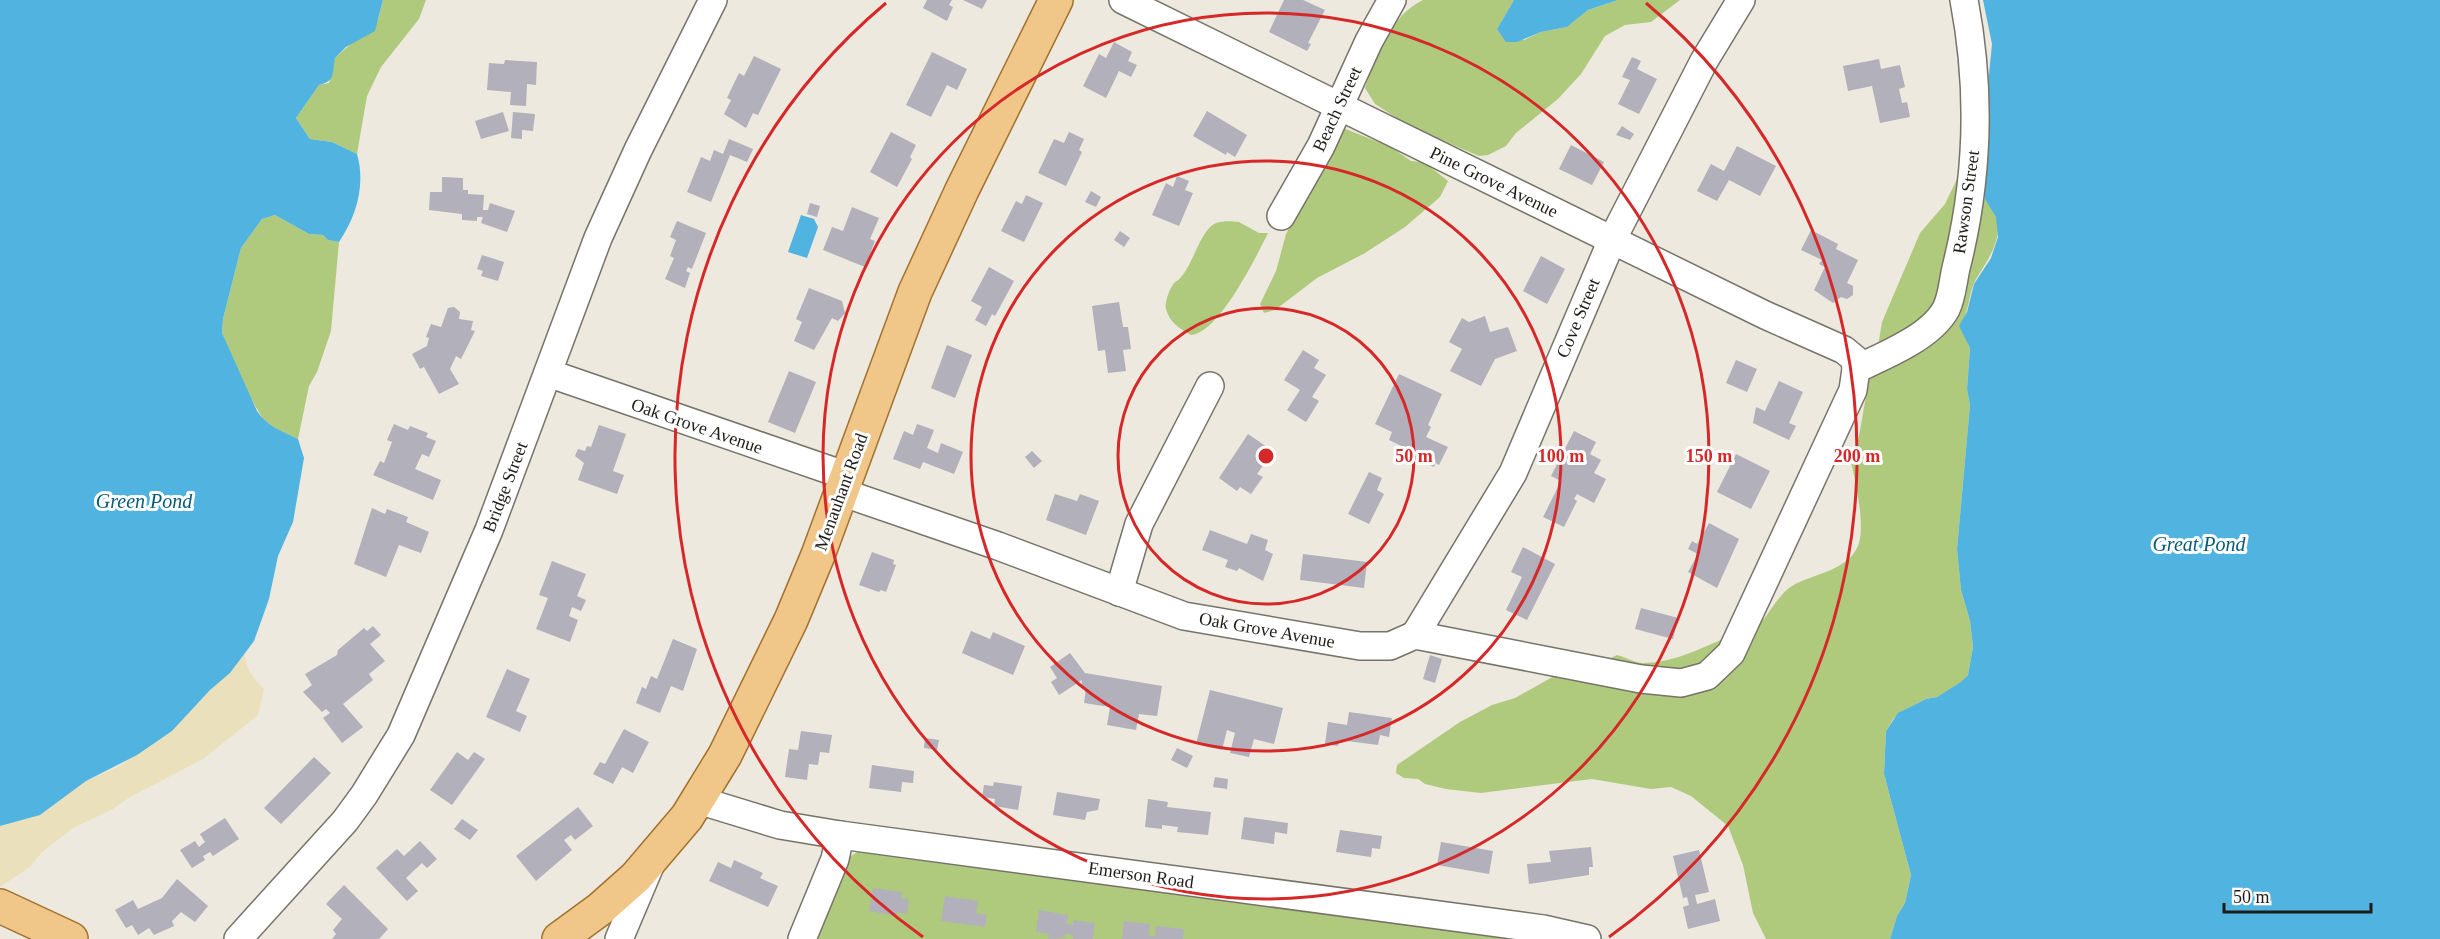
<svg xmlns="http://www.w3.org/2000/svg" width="2440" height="939" viewBox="0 0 2440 939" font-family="'Times New Roman',serif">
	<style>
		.green { fill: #b0ca7d }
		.sand { fill: #eae0bb }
		.water { fill: #50b3e0 }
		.building { fill: #b1b0bb }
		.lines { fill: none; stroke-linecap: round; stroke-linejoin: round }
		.minor-casing { stroke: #777369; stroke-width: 30 }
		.major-casing { stroke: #a2722f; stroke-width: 36 }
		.minor { stroke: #fff; stroke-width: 27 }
		.major { stroke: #f1c689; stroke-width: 33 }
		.ring { fill: none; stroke: #d62828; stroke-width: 3 }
		.labels { text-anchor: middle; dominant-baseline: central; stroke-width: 6; stroke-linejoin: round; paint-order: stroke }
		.street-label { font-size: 18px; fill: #1f1d19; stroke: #fff }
		.water-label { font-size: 20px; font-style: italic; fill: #075a78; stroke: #fff }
		.centre { fill: #d62828; stroke: #fff; stroke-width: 3 }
		.ring-label { font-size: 18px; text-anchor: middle; font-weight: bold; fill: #d62828; stroke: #fff; stroke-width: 6; stroke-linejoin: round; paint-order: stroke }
	</style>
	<rect width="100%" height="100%" fill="#ede9de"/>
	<g class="green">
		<polygon points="383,0 426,0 419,19 381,67 367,96 357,154 332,142 310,139 296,118 319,85 329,83 335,58 378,20"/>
		<path d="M1423,0H1514L1497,29L1524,40L1541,32L1567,27L1588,10L1618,0H1680L1651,22L1625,25L1605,36L1581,74L1558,99L1516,133L1506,146L1488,155L1479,156L1411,127L1375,104L1365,88C1377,55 1390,16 1423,0Z"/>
		<polygon points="1343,128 1391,147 1411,161 1424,162 1448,181 1440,197 1405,227 1365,253 1317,278 1275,310 1264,313 1260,304 1276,271 1286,234"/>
		<path d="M1957,179C1965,186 1975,190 1983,197C2013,223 1992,254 1976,279C1968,293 1970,311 1960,326L1970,348L1967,389L1970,405L1957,549L1961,590L1970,621L1973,647L1968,675L1962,682L1937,697L1926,699L1906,709L1894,718L1886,731L1884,774L1911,875L1905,903L1897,916L1890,939H1766L1753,913L1743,865L1728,826L1691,796L1671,787L1651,789L1592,779L1481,793L1446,789L1425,784L1418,779L1404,778L1396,773L1397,765L1460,722L1492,705L1515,698L1556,675L1601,663L1617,655C1626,657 1635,663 1643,663C1671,663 1697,650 1721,640C1731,636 1743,635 1752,630C1767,621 1775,597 1792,586C1812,574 1846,571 1857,548C1867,529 1855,479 1850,458L1855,452L1860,431L1872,360L1878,346L1882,322L1920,233L1945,204Z"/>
		<polygon points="275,215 309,234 323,235 328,240 339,242 331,331 317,372 309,386 298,439 276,429 263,419 243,385 222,333 223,319 241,248 262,219"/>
		<path d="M1239,222L1259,233H1268C1256,257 1219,333 1191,335C1180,329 1169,322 1166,309C1164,303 1170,288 1174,283C1176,281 1179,280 1181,277C1193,265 1200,230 1216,223C1222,221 1232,221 1239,222Z"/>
		<polygon points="859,851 1548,939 812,939 846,859"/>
	</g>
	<path class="sand" d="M245,653C245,669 253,678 264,689L258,715L203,759L130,797L113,809L73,828L42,852L30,867L0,887V826L40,815L86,781L116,768L172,731L210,690L230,673Z"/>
	<g class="water">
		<path d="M0,0H383L375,31L346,47L335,58C332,73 336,81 319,85L296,118L310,139L332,142L357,154C366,185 356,217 339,242L328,240L323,235L309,234L275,215L262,219L241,248L223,319L222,333L257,411C267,426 281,431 298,439L304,458L293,522L278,556L269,599L254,641L230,673L210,690L172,731L137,755L86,781L40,815L0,826Z"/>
		<polygon points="1514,0 1618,0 1588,10 1567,27 1541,32 1517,42 1506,42 1497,29"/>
		<polygon points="1983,0 2440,0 2440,939 1890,939 1897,916 1905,903 1911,875 1884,774 1886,731 1898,713 1926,699 1937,697 1961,682 1968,675 1973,647 1970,621 1961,590 1957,549 1970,405 1967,389 1970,348 1959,326 1967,312 1974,284 1991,258 1998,237 1996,217 1985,199 1984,124 1992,44"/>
		<polygon points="801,215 814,219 818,227 807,258 788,252"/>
	</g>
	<g class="building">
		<polygon points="927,0 952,0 949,5 953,7 947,21 923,8"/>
		<polygon points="963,0 987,0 982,9"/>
		<polygon points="1284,0 1303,0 1325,10 1308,43 1311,44 1307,51 1269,32"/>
		<polygon points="1114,42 1132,52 1128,61 1137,65 1131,77 1119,71 1106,98 1083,86 1099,54 1106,58"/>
		<polygon points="932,52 967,69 957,90 947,85 931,117 906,105"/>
		<polygon points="754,56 781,69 758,115 753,113 746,128 724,114 731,100 727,98 739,73 744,76"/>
		<polygon points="1632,57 1641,61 1637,69 1657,79 1639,114 1618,104 1630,80 1622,77"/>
		<polygon points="1879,59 1881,69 1900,65 1905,87 1899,89 1902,103 1907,102 1910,117 1880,123 1872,86 1848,91 1843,66"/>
		<polygon points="505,60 537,62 536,85 527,84 526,106 510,105 511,92 487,90 489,63 504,64"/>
		<polygon points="1207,111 1247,135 1235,157 1227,152 1226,155 1193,136"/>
		<polygon points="503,112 509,131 481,139 475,121"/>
		<polygon points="513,112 535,114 533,131 522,130 522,139 511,138"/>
		<polygon points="1622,126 1634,134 1630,140 1616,135"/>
		<polygon points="891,132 916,145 910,157 912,159 897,187 870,172"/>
		<polygon points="1069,132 1084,139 1079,150 1082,152 1066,186 1038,173 1054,139 1064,143"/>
		<polygon points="729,139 753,149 747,162 730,155 711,202 687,192 701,157 710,161 714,150 723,154"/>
		<polygon points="1571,145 1604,162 1592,185 1559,169"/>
		<polygon points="1737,146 1776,166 1760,196 1729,180 1717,201 1697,191 1711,164 1724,171"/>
		<polygon points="1177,176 1189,181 1185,190 1193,193 1179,226 1152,215 1166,183 1173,187"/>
		<polygon points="442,177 463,178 463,190 468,190 468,194 484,195 483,210 488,210 490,203 515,211 507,232 481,223 483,217 477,217 477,221 462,220 462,214 429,210 430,192 442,192"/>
		<polygon points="1091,191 1101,197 1096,207 1085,202"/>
		<polygon points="1026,195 1043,203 1024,242 1001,231 1016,201 1022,204"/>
		<polygon points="810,203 820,206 817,217 807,214"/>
		<polygon points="852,207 879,218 870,239 875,241 865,267 823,250 832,227 843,231"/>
		<polygon points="677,221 706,233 692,269 688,267 686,271 690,273 685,288 665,279 674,258 670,256 676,240 670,237"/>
		<polygon points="1811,230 1838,244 1836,249 1858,260 1847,283 1853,286 1853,295 1847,299 1841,297 1833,303 1814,290 1825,267 1819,264 1822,260 1801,250"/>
		<polygon points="1120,231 1130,238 1124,247 1114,240"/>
		<polygon points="482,255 504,262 498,281 481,276 483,271 477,269"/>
		<polygon points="1541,256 1565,269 1547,304 1523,291"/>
		<polygon points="989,267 1014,281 995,316 992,314 986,326 975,320 982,307 971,301"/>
		<polygon points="809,288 842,301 845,313 838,321 832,318 814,350 794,341 802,322 796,319"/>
		<polygon points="1119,302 1123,327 1128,327 1131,349 1123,350 1126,371 1108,373 1105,350 1098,351 1092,306"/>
		<polygon points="454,307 460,312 459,319 473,321 471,330 475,331 461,359 456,356 450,369 459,384 439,394 424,367 420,369 412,354 427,346 429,338 426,337 431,324 441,327 448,308"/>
		<polygon points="1485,316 1490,332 1508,327 1517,351 1495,359 1481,386 1450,371 1462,349 1449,342 1462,318 1469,322"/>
		<polygon points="947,345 972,355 955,398 931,388"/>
		<polygon points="1303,350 1319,360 1314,368 1326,375 1312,397 1319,401 1306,422 1287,410 1300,390 1284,380"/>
		<polygon points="1736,360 1757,369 1747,392 1726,383"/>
		<polygon points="789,371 816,382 795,433 768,422"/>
		<polygon points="1399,374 1442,394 1428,425 1431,427 1426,437 1448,447 1439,465 1436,463 1434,467 1414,457 1416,453 1389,440 1392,432 1375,424"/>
		<polygon points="1779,381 1803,392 1789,423 1796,426 1789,440 1753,423 1756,407 1765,411"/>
		<polygon points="394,424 408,430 410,426 428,433 426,437 436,441 429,457 422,454 415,469 441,480 433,500 373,475 380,461 384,463 392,442 387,440"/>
		<polygon points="917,424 934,430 927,448 938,453 941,443 963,452 954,474 923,462 920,469 893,459 904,431 913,435"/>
		<polygon points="599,425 626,434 613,471 624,475 617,494 578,480 584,463 575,456 578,449 585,451 587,446 591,447"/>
		<polygon points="1574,431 1596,442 1590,454 1601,460 1594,473 1606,479 1594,503 1577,494 1574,499 1577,501 1564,527 1543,517 1561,481 1551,476"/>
		<polygon points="1248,434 1267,447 1265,450 1271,454 1257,474 1263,477 1251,494 1240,487 1237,491 1219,478"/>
		<polygon points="1032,451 1042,461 1034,468 1025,457"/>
		<polygon points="1736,454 1770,471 1751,509 1717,492"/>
		<polygon points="1369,472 1382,478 1377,490 1384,494 1369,524 1348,514"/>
		<polygon points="1055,494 1077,501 1080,494 1099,501 1086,535 1046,520"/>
		<polygon points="372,508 385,514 387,509 408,517 406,522 429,532 421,553 399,545 386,577 354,564"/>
		<polygon points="1709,523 1739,539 1717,588 1688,572 1698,554 1688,549 1692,541 1697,544"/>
		<polygon points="1210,530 1247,544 1251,534 1268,540 1265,550 1273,554 1263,581 1239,568 1237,571 1225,567 1228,560 1202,550"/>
		<polygon points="1523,547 1555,564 1527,620 1506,610 1522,577 1511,572"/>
		<polygon points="872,552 894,560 893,564 896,565 886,592 881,590 879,592 859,585"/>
		<polygon points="1303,554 1367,562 1364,588 1300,580"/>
		<polygon points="552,561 586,574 577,596 586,600 581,611 572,607 569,616 578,620 570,642 536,629 548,598 539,595"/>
		<polygon points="1641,608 1678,618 1673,639 1635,629"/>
		<polygon points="373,626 381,635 370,644 385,661 369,674 373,680 343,704 363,727 342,743 323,718 330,713 326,709 322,712 303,692 312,685 305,674 337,655 338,650 364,628 367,631"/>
		<polygon points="971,631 990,639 993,632 1025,646 1013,675 962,653"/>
		<polygon points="673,639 697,649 683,691 671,686 660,713 636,703 642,687 646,689 651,676 657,679"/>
		<polygon points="1070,653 1085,673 1162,686 1157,716 1139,714 1136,730 1107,725 1110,707 1084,703 1086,688 1081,687 1082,680 1059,695 1051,682 1057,678 1050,667"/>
		<polygon points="1430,655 1442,659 1435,683 1423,679"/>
		<polygon points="507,669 530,679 516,711 527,716 520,732 486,717"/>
		<polygon points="1210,690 1283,708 1274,744 1254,739 1249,757 1230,753 1235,733 1227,730 1222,750 1196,744"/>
		<polygon points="1349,712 1392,718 1389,737 1380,735 1378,745 1339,740 1338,746 1325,744 1328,722 1347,725"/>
		<polygon points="624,729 649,742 633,773 622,767 613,784 593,774 600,762 605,764"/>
		<polygon points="801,731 832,735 829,753 820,752 818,765 809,764 807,780 785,777 789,749 798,750"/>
		<polygon points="925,738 939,740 937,750 924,748"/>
		<polygon points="1177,748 1193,756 1187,768 1171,760"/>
		<polygon points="457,752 468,760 474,752 485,759 452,805 430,790"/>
		<polygon points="314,757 331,773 281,824 264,808"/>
		<polygon points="872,765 914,771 913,783 902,782 901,792 869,788"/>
		<polygon points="1215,777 1228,779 1227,789 1213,787"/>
		<polygon points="994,782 1022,786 1018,810 994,806 995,799 982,797 984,785 993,786"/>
		<polygon points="1057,792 1100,799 1098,810 1087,812 1085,820 1053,815"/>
		<polygon points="1148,799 1168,802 1167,807 1211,812 1208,835 1177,832 1178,827 1162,825 1162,829 1145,827"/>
		<polygon points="578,807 593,826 575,840 571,835 564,840 572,850 536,881 516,856"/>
		<polygon points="1244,817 1288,823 1287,834 1275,832 1274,844 1241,839"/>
		<polygon points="225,818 239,839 213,856 210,852 203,856 205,860 192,868 180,850 195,841 199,847 205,842 200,834"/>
		<polygon points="462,819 478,830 470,840 454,829"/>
		<polygon points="1340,830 1382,836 1380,849 1372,848 1371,857 1336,852"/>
		<polygon points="420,841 437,859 427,868 422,863 406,878 418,891 407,901 376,868 397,849 404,856"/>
		<polygon points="1441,842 1493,851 1489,874 1437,865"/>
		<polygon points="1591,847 1593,867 1589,867 1589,875 1529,884 1527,864 1551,862 1549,851"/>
		<polygon points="1699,850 1709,892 1695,895 1697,904 1715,899 1720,921 1688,929 1683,907 1689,905 1687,897 1683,898 1673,856"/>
		<polygon points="734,860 763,873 760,878 778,886 768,907 709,881 718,862 731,868"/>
		<polygon points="177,879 208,906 195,922 181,912 172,921 174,926 154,935 149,928 138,935 132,925 126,928 115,910 133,900 138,909 162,898"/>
		<polygon points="344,885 388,929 379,939 332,939 336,934 333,930 342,919 326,904"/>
		<polygon points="873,888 902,892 901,898 909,899 907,914 897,912 897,916 869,911"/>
		<polygon points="945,896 978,901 976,913 987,915 985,927 941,921"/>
		<polygon points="1039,910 1068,915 1067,924 1073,925 1073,920 1095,923 1093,939 1073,939 1073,935 1065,934 1065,938 1048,939 1049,934 1036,932"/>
		<polygon points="1124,921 1150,924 1149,936 1155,936 1156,926 1184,929 1183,939 1122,939"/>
	</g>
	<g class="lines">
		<defs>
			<g id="minor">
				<polyline points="1123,0 1765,315 1844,350 1855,359 1856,369"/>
				<polyline points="1281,216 1321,146 1369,41 1392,0"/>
				<polyline points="548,373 847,476"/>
				<path d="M841,492L998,546L1184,616L1360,646H1390L1415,635L1641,679L1681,683L1707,676L1731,653L1853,390L1856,369C1884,356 1931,337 1946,309C1952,298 1953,281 1956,268C1978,181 1981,89 1964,0"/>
				<polyline points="1119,592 1139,524 1210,386"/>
				<polyline points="1415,635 1513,473 1612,240 1704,61 1741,0"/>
				<polyline points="698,800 780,825 840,835 1543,929 1587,939"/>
				<polyline points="238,939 345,821 364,795 401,735 489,530 598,238 638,150 713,0"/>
				<polyline points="619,939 650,866"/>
				<polyline points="802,939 835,859 840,835"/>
			</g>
			<g id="major">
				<polyline points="0,906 71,939"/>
				<polyline points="559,939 600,909 636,877 687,817 725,755 791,620 818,555 915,292 962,190 1056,0"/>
			</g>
		</defs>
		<use href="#minor" class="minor-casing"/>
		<use href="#major" class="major-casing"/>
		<use href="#minor" class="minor"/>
		<use href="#major" class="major"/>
	</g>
	<g class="ring">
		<circle cx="1266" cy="456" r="148"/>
		<circle cx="1266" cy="456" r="295"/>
		<circle cx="1266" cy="456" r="443"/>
		<path d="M923 937A591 591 0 0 1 886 3M1646 3A591 591 0 0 1 1609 937"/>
	</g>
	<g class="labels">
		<g class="street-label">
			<text transform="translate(1337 109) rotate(-65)">Beach Street</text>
			<text transform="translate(1494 182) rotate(26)">Pine Grove Avenue</text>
			<text transform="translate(1966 202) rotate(-82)">Rawson Street</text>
			<text transform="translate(1578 318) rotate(-67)">Cove Street</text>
			<text transform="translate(697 426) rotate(19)">Oak Grove Avenue</text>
			<text transform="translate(505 487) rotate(-69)">Bridge Street</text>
			<text transform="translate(841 492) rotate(-70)">Menauhant Road</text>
			<text transform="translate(1267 630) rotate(10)">Oak Grove Avenue</text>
			<text transform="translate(1141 875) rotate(8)">Emerson Road</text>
		</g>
		<g class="water-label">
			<text x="144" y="501">Green Pond</text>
			<text x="2199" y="544">Great Pond</text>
		</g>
	</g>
	<circle cx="1266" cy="456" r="9" class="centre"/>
	<g class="ring-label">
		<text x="1414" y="462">50 m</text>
		<text x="1561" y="462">100 m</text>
		<text x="1709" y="462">150 m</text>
		<text x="1857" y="462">200 m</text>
	</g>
	<path d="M2224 903v9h147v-9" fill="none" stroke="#1f1d19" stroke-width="3"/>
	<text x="2233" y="903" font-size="18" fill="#1f1d19" stroke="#ffffff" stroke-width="4.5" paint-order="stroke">50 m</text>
</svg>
